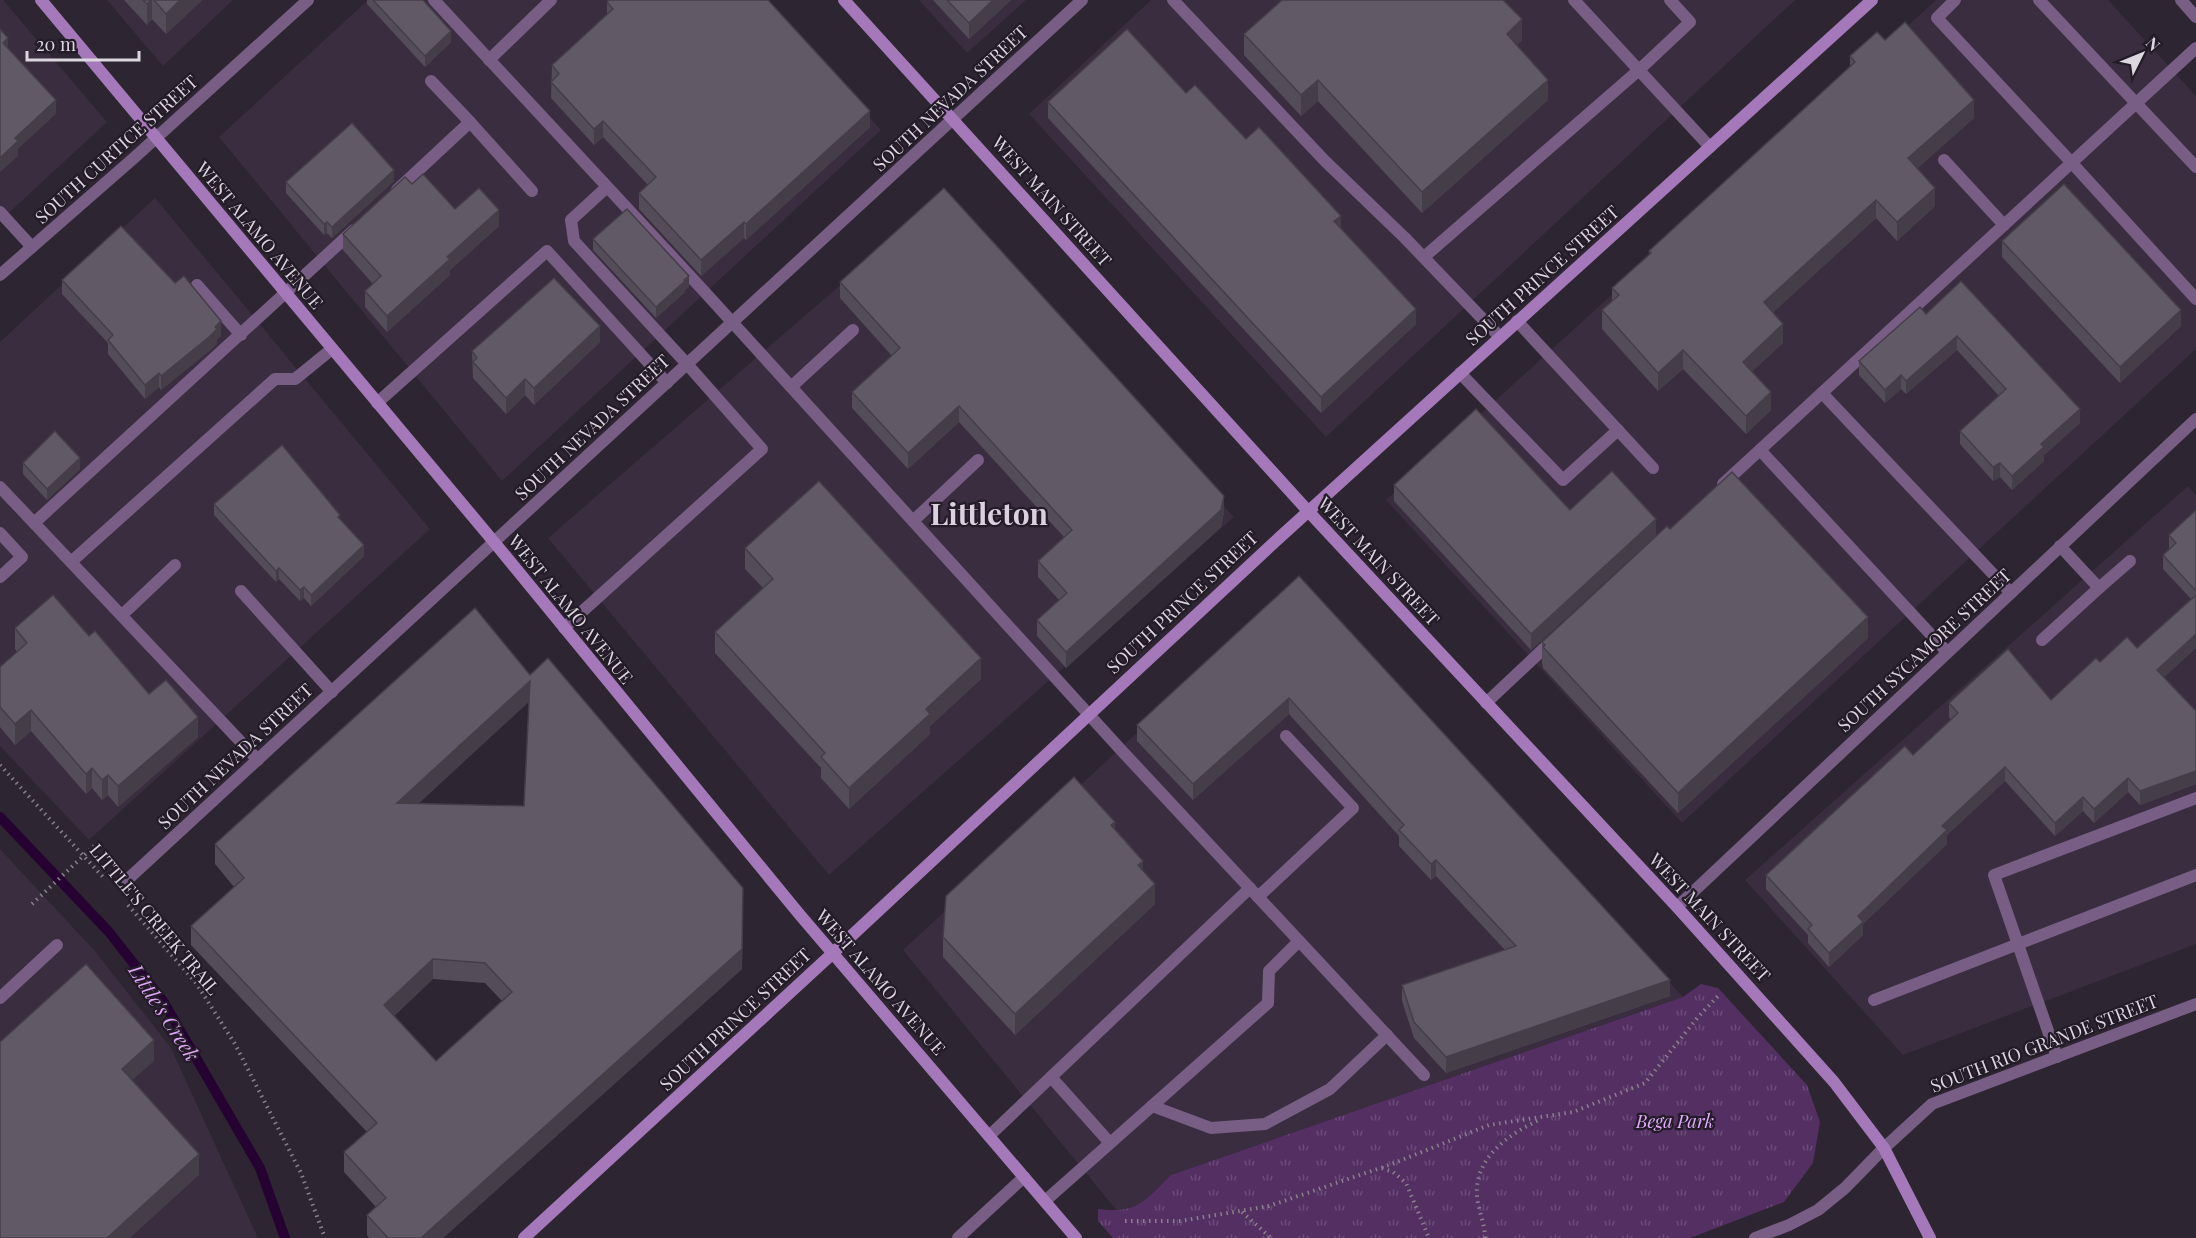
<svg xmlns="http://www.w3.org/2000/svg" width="2196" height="1238" viewBox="0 0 2196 1238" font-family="'Playfair Display',serif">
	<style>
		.built { fill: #392d3f }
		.grass { fill: url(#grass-tufts) }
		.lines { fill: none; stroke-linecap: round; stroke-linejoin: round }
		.stream { stroke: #260233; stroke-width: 10 }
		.path { stroke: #88818b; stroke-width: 4; stroke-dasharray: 1.5 4.5; stroke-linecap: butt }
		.lane { stroke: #785d85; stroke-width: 12 }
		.street { stroke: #785d85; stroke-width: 12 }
		.secondary { stroke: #a579b9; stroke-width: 12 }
		.path-bridge { stroke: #88818b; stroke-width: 4; stroke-dasharray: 1.5 4.5; stroke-linecap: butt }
		.wall { fill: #544d59; fill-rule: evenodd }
		.shaded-wall { fill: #453e48 }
		.building { fill: #625967; stroke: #453e48; stroke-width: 1.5; fill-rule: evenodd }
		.labels { text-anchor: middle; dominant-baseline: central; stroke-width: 4.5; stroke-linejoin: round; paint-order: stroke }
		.street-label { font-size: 18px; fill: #dcd7df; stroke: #231b27 }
		.park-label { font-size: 18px; font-style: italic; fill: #e2aafb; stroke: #231b27 }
		.water-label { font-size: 20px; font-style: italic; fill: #dea6f7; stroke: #231b27 }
		.town-label { font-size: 30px; font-weight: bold; fill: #dbd0e0; stroke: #231b27 }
	</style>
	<defs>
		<pattern id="grass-tufts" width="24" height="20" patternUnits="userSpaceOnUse" patternTransform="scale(1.5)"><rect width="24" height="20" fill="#532f62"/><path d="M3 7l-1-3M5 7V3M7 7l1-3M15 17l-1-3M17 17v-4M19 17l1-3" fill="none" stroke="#6b4c78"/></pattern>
	</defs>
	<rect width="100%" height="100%" fill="#2d2531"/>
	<g class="built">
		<polygon points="0,0 3,0 107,122 0,221"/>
		<polygon points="107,0 233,0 163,66"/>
		<polygon points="368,0 760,0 881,130 502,481 219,137"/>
		<polygon points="919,0 1026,0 967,53"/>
		<polygon points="1151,0 1795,0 1326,437 1029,114"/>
		<polygon points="1936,0 2108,0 2196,96 2196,349 1682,823 1386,500"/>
		<polygon points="942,197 1234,517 829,875 548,538"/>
		<polygon points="155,198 430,529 89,840 0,746 0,342"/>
		<polygon points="2188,486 2196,495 2196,944 1903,1055 1745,880"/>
		<polygon points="1297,584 1683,997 1171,1175 1138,1207 1117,1211 903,950"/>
		<polygon points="0,849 94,950 171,1048 258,1238 0,1238"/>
	</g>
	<path class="grass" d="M1701,984L1718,988L1807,1085L1820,1122L1813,1163L1784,1202L1690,1238H1113L1098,1221V1209C1138,1214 1144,1201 1171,1175L1683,997Z"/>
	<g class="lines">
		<polyline class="stream" points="0,817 109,932 163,1001 260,1168 285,1238"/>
		<g class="path">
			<polyline points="0,765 103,877"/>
			<polyline points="128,905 196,983 235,1044 301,1173 325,1238"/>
			<polyline points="1382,1168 1393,1172 1406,1183 1429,1238"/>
			<polyline points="1242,1212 1271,1238"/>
			<polyline points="1125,1221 1181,1221 1269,1206 1392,1164 1489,1125 1573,1112 1645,1083 1698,1017 1719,995"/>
			<path d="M1485,1238C1485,1223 1478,1210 1477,1196C1474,1158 1509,1134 1539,1120"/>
		</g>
		<g class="lane">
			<polyline points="434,0 702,289 1122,751 1424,1075"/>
			<polyline points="1173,0 1325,161 1405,238 1500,337"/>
			<polyline points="1574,0 1710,147"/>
			<polyline points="1955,0 1937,18 2071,162 2196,299"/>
			<polyline points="2039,0 2196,167"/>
			<polyline points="489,60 551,0"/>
			<polyline points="431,81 470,122"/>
			<polyline points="1944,160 2004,225"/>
			<polyline points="397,190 470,122 532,191"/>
			<polyline points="0,212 32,247"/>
			<polyline points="1424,257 1639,70 1690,22 1670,0"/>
			<polyline points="197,285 241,335"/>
			<polyline points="1517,321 1653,468"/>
			<polyline points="1460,373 1563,480 1618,430"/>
			<polyline points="791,387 853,330"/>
			<polyline points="1822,393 2011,593"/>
			<polyline points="377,403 547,251 667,383"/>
			<polyline points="1760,450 1947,652"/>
			<polyline points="1723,484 2196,48"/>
			<polyline points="0,487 258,760"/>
			<polyline points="913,521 978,460"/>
			<polyline points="34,523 354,230"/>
			<polyline points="0,533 22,557 0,577"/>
			<polyline points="71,562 275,379 295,379 332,349"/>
			<polyline points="2099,588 2130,561"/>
			<polyline points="241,591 332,692"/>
			<polyline points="122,615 175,565"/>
			<polyline points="564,628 762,449 687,364 574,241 571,220 607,187"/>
			<polyline points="2042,640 2099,588 2060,546"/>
			<polyline points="1486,703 1553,640"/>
			<polyline points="1258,897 1353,808 1286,736"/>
			<polyline points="1874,1000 2196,875"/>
			<polyline points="2057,1057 1994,875 2196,798"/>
			<polyline points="1051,1077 1110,1143"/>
			<polyline points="1152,1106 1211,1128 1265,1124 1330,1089 1387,1035"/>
			<polyline points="989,1136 1250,888"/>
			<polyline points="1045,1201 1268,1003 1269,971 1299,941"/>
			<polyline points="958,1238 1024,1177"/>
		</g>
		<g class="street">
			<polyline points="2181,0 2196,17"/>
			<polyline points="0,275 135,157 308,0"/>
			<polyline points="127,880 1082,0"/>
			<polyline points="1677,907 2196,419"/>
			<polyline points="0,998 57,945"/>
			<polyline points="1755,1238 1789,1225 1818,1210 1845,1188 1884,1148 1932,1104 2196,1004"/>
		</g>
		<g class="secondary">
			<polyline points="41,0 494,542 800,915 1076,1238"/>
			<polyline points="844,0 1308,511 1677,907 1834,1082 1884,1148 1930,1238"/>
			<polyline points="524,1238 833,953 1279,538 1872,0"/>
		</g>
		<polyline class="path-bridge" points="32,904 94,846"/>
	</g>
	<g class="wall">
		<polygon points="124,0 202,0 166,34 152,19 147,25"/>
		<polygon points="367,0 423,0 451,42 425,67 367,4"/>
		<polygon points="933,0 1011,0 969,39"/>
		<polygon points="607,2 870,127 746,240 744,238 701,276 639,209 639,193 648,185 603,137 594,145 551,98 552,65 607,14"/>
		<polygon points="1244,34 1522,40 1517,45 1548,100 1422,213 1318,101 1301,116 1244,55"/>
		<polygon points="1885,40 1974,118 1917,168 1935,206 1897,241 1876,218 1773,312 1783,343 1752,371 1771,410 1746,434 1683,369 1658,391 1602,329 1602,310 1612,301 1612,288 1649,255 1649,251 1850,67 1850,56"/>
		<polygon points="1186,93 1246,139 1341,229 1416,324 1321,413 1048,118 1048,102"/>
		<polygon points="394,181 332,238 327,233 324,235 286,193 286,182"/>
		<polygon points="455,209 499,226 450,270 450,275 387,332 365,307 365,291 373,284 343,250 343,234"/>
		<polygon points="593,239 689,287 685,290 685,292 656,318 593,250"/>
		<polygon points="2002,241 2181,326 2120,383 2002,257"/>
		<polygon points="62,280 221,336 217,339 217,344 209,351 161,390 159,387 145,399 108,354 108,343 62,294"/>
		<polygon points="840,282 1224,512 1221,527 1066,668 1037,636 1037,620 1059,600 1038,577 1038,561 1064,537 959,422 908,469 852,408 852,392 892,356 840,298"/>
		<polygon points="1926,314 2080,423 2044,455 2044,461 2012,490 2000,477 1993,481 1960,444 1960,431 1999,396 1957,350 1906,394 1901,389 1885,403 1859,375 1859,361"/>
		<polygon points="600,342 534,405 525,395 506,414 473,378 472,351"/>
		<polygon points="23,463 80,469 47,500 23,474"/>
		<polygon points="1394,485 1656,535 1531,650 1394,501"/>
		<polygon points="214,504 340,519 364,556 311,606 304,598 300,601 279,579 276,582 214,515"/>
		<polygon points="2196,510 2196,648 2164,677 2196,711 2196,784 2140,805 2128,792 2094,823 2083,811 2055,836 2005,781 1947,835 1947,844 1863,924 1863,935 1829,967 1808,943 1808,935 1766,889 1766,875 1913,755 1951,720 1949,717 1949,703 2051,700 2100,662 2137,648 2191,599 2163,569 2163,555 2169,549 2169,535"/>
		<polygon points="1670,529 1868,638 1678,813 1543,668 1542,662 1542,642"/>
		<polygon points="745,548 981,679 930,726 930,734 849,809 821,778 821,768 715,653 715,632 763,588 745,569"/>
		<polygon points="1299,576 1670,996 1446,1073 1414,1038 1402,1001 1402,985 1505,950 1436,876 1431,880 1399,846 1399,836 1289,714 1193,800 1137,741 1137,725"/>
		<polygon points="15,628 89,636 149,694 198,737 118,807 108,795 102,800 92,788 86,794 31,731 15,745 0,727 0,667 17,652 15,649"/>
		<path d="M530,675L743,908L742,969L443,1238H369L367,1235V1215L376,1207L344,1172V1152L367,1132L191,945V926L234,887L215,864V844ZM529,701L524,806L418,804ZM433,979L485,983L502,1001L436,1061L394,1016Z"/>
		<polygon points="1115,830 1143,871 1155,904 1015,1035 943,957 943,937"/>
	</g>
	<g class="shaded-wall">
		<polygon points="151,0 152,0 152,19 147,25 147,4"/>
		<polygon points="180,0 202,0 166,34 166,14"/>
		<polygon points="993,0 1011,0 969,39 969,23"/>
		<polygon points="1522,19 1522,40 1507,54 1507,34"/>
		<polygon points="451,31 451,42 425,67 425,56"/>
		<polygon points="8,38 8,52 3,43"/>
		<polygon points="1318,80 1318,101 1301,116 1301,95"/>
		<polygon points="1548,80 1548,100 1422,213 1422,192"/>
		<polygon points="56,100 56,114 18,149 18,156 0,172 0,158 15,138"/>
		<polygon points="1974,100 1974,118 1908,177 1908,158"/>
		<polygon points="870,111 870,127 746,240 746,224"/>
		<polygon points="603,121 603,137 594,145 594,129"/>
		<polygon points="394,170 394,181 332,238 332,227"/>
		<polygon points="1935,188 1935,206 1897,241 1897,222"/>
		<polygon points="1876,200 1876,218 1764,321 1764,302"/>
		<polygon points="499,210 499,226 450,270 450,275 387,332 387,316 447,257"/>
		<polygon points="1341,216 1341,232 1334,221"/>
		<polygon points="327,222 327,233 324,235 324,224"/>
		<polygon points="744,222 744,238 701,276 701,260"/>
		<polygon points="689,276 689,287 685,290 685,292 656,318 656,307"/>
		<polygon points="1416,309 1416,324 1321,413 1321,397"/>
		<polygon points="2181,310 2181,326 2120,383 2120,367"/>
		<polygon points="221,321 221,336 217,339 217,344 161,390 161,376"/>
		<polygon points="1783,324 1783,343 1743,380 1743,362"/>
		<polygon points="600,326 600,342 534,405 534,388"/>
		<polygon points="1957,336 1957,350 1906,394 1906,381"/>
		<polygon points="1683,350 1683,369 1658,391 1658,373"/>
		<polygon points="159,373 159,387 145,399 145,385"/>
		<polygon points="1901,375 1901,389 1885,403 1885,390"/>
		<polygon points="525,379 525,395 506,414 506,398"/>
		<polygon points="1771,392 1771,410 1746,434 1746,416"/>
		<polygon points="959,406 959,422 908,469 908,453"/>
		<polygon points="2080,409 2080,423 2044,455 2044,461 2012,490 2012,476 2041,444"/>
		<polygon points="80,458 80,469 47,500 47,489"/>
		<polygon points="2000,463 2000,477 1993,481 1993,467"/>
		<polygon points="1224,496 1224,512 1221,527 1066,668 1066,652"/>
		<polygon points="1656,519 1656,535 1531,650 1531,634"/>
		<polygon points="364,545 364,556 311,606 311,595"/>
		<polygon points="279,568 279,579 276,582 276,571"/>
		<polygon points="304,587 304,598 300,601 300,590"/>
		<polygon points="1868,617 1868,638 1678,813 1678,793"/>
		<polygon points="2196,634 2196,648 2157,683 2157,670"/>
		<polygon points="981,658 981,679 930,726 930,734 849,809 849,788 926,709"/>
		<polygon points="530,681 530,701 397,823 397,803"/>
		<polygon points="1289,698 1289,714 1193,800 1193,784"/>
		<polygon points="31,710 31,731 15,745 15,724"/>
		<polygon points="198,717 198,737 118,807 118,786"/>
		<polygon points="2005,767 2005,781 1947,835 1947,844 1863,924 1863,935 1829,967 1829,953 1858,916 1942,826"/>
		<polygon points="92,768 92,788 86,794 86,774"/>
		<polygon points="2196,771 2196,784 2140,805 2140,791"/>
		<polygon points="108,775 108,795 102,800 102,780"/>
		<polygon points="2128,778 2128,792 2094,823 2094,809"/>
		<polygon points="2083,797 2083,811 2055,836 2055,823"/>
		<polygon points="1115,822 1115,842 1111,825"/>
		<polygon points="1436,860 1436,876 1431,880 1431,864"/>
		<polygon points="1143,861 1143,881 1138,865"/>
		<polygon points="1155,884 1155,904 1015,1035 1015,1014"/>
		<polygon points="743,888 742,969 443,1238 421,1238"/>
		<polygon points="433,959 433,979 384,1025 384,1005"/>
		<polygon points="1670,980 1670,996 1446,1073 1446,1057"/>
		<polygon points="154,1040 154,1061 122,1089 122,1069"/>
		<polygon points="199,1154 199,1175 130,1238 107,1238"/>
	</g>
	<g class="building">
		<polygon points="143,0 151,0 147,4"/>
		<polygon points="154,0 180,0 166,14"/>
		<polygon points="373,0 423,0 451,31 425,56"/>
		<polygon points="609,0 768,0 870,111 746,224 744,222 701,260 639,193 656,177 603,121 594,129 551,82 559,74 552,65 613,9 607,2"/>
		<polygon points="947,0 993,0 969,23"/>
		<polygon points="1282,0 1503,0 1522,19 1507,34 1548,80 1422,192 1318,80 1301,95 1244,34"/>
		<polygon points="1905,22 1974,100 1908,158 1935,188 1897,222 1876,200 1764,302 1783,324 1743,362 1771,392 1746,416 1683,350 1658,373 1602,310 1619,295 1612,288 1651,253 1649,251 1855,62 1850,56 1877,32 1885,40"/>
		<polygon points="0,29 8,38 3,43 56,100 15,138 18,141 0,158"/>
		<polygon points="1127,29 1186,93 1195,85 1246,139 1259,127 1341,216 1334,221 1416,309 1321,397 1048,102"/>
		<polygon points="352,123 394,170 332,227 327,222 324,224 286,182"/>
		<polygon points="423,174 455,209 479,188 499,210 447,257 450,259 387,316 365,291 381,276 343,234 405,177 412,184"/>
		<polygon points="2064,184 2181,310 2120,367 2002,241"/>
		<polygon points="944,188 1224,496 1221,510 1066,652 1037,620 1067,593 1038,561 1072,530 959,406 908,453 852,392 900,348 840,282"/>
		<polygon points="627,209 689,276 684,280 685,281 656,307 593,239"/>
		<polygon points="121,226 175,283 184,276 221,321 215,327 217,329 209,337 161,376 159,373 145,385 108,340 113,335 62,280"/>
		<polygon points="554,278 600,326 534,388 525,379 506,398 473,362 477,358 472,351"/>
		<polygon points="1961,281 2080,409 2041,444 2044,447 2012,476 2000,463 1993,467 1960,431 2006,389 1957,336 1906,381 1901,375 1885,390 1859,361 1920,307 1926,314"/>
		<polygon points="1476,409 1570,510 1612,471 1656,519 1531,634 1394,485"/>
		<polygon points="55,431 80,458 47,489 23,463"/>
		<polygon points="282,445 340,515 338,517 364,545 311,595 304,587 300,590 279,568 276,571 214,504"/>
		<polygon points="1732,472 1868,617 1678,793 1543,647 1545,645 1542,642 1667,526 1670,529"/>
		<polygon points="819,481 981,658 926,709 930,714 849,788 821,757 825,753 715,632 773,579 745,548"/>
		<polygon points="2196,510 2196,591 2163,555 2176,543 2169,535"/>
		<polygon points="1299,576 1670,980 1446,1057 1414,1022 1402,985 1516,946 1436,860 1431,864 1399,830 1404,825 1289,698 1193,784 1137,725"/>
		<polygon points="53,595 89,636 95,631 149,694 166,680 198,717 118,786 108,775 102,780 92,768 86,774 31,710 15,724 0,707 0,667 27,643 15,628"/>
		<polygon points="2196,595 2196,634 2157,670 2196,711 2196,771 2140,791 2128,778 2094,809 2083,797 2055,823 2005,767 1942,826 1947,830 1858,916 1863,922 1829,953 1808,929 1812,925 1766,875 1905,746 1913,755 1958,713 1949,703 2008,649 2051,700 2096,658 2100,662 2127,637 2137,648"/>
		<path d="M475,608L530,675L548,658L743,888L742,949L421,1238H388L367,1215L386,1198L344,1152L377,1123L191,926L244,878L215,844ZM530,681L524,806L397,803ZM433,959L485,963L512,992L436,1061L384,1005Z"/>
		<polygon points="1074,777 1115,822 1111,825 1143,861 1138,865 1155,884 1015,1014 943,937 946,896"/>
		<polygon points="86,964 154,1040 122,1069 199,1154 107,1238 0,1238 0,1042"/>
	</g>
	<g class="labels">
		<g class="street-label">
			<text transform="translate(950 98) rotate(-43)">SOUTH NEVADA STREET</text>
			<text transform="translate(116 149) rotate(-42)">SOUTH CURTICE STREET</text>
			<text transform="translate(1052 201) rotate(48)">WEST MAIN STREET</text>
			<text transform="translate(260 235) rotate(50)">WEST ALAMO AVENUE</text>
			<text transform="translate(1542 275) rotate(-42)">SOUTH PRINCE STREET</text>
			<text transform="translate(592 427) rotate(-43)">SOUTH NEVADA STREET</text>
			<text transform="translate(1379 561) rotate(47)">WEST MAIN STREET</text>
			<text transform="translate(1182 602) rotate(-43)">SOUTH PRINCE STREET</text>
			<text transform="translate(571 609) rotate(51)">WEST ALAMO AVENUE</text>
			<text transform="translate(1924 650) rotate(-43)">SOUTH SYCAMORE STREET</text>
			<text transform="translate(235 756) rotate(-43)">SOUTH NEVADA STREET</text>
			<text transform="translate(1710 917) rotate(47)">WEST MAIN STREET</text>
			<text transform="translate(155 919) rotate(50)">LITTLE'S CREEK TRAIL</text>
			<text transform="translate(881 982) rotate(49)">WEST ALAMO AVENUE</text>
			<text transform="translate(735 1019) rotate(-43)">SOUTH PRINCE STREET</text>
			<text transform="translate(2044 1043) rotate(-21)">SOUTH RIO GRANDE STREET</text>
		</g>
		<g class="park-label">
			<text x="1675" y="1121">Bega Park</text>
		</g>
		<g class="water-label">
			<text transform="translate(165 1012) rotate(57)">Little's Creek</text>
		</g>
		<g class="town-label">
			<text x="989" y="513">Littleton</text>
		</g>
	</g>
	<g transform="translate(2142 54) rotate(47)" stroke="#231b27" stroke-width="4.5" paint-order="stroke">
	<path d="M0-4.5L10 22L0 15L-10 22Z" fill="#dcd7df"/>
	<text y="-9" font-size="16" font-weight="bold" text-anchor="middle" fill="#dcd7df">N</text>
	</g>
	<path d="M27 51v9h112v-9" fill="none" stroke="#dcd7df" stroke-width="3"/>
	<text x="36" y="51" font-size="18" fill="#dcd7df" stroke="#231b27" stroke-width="4.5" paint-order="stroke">20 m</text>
</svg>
